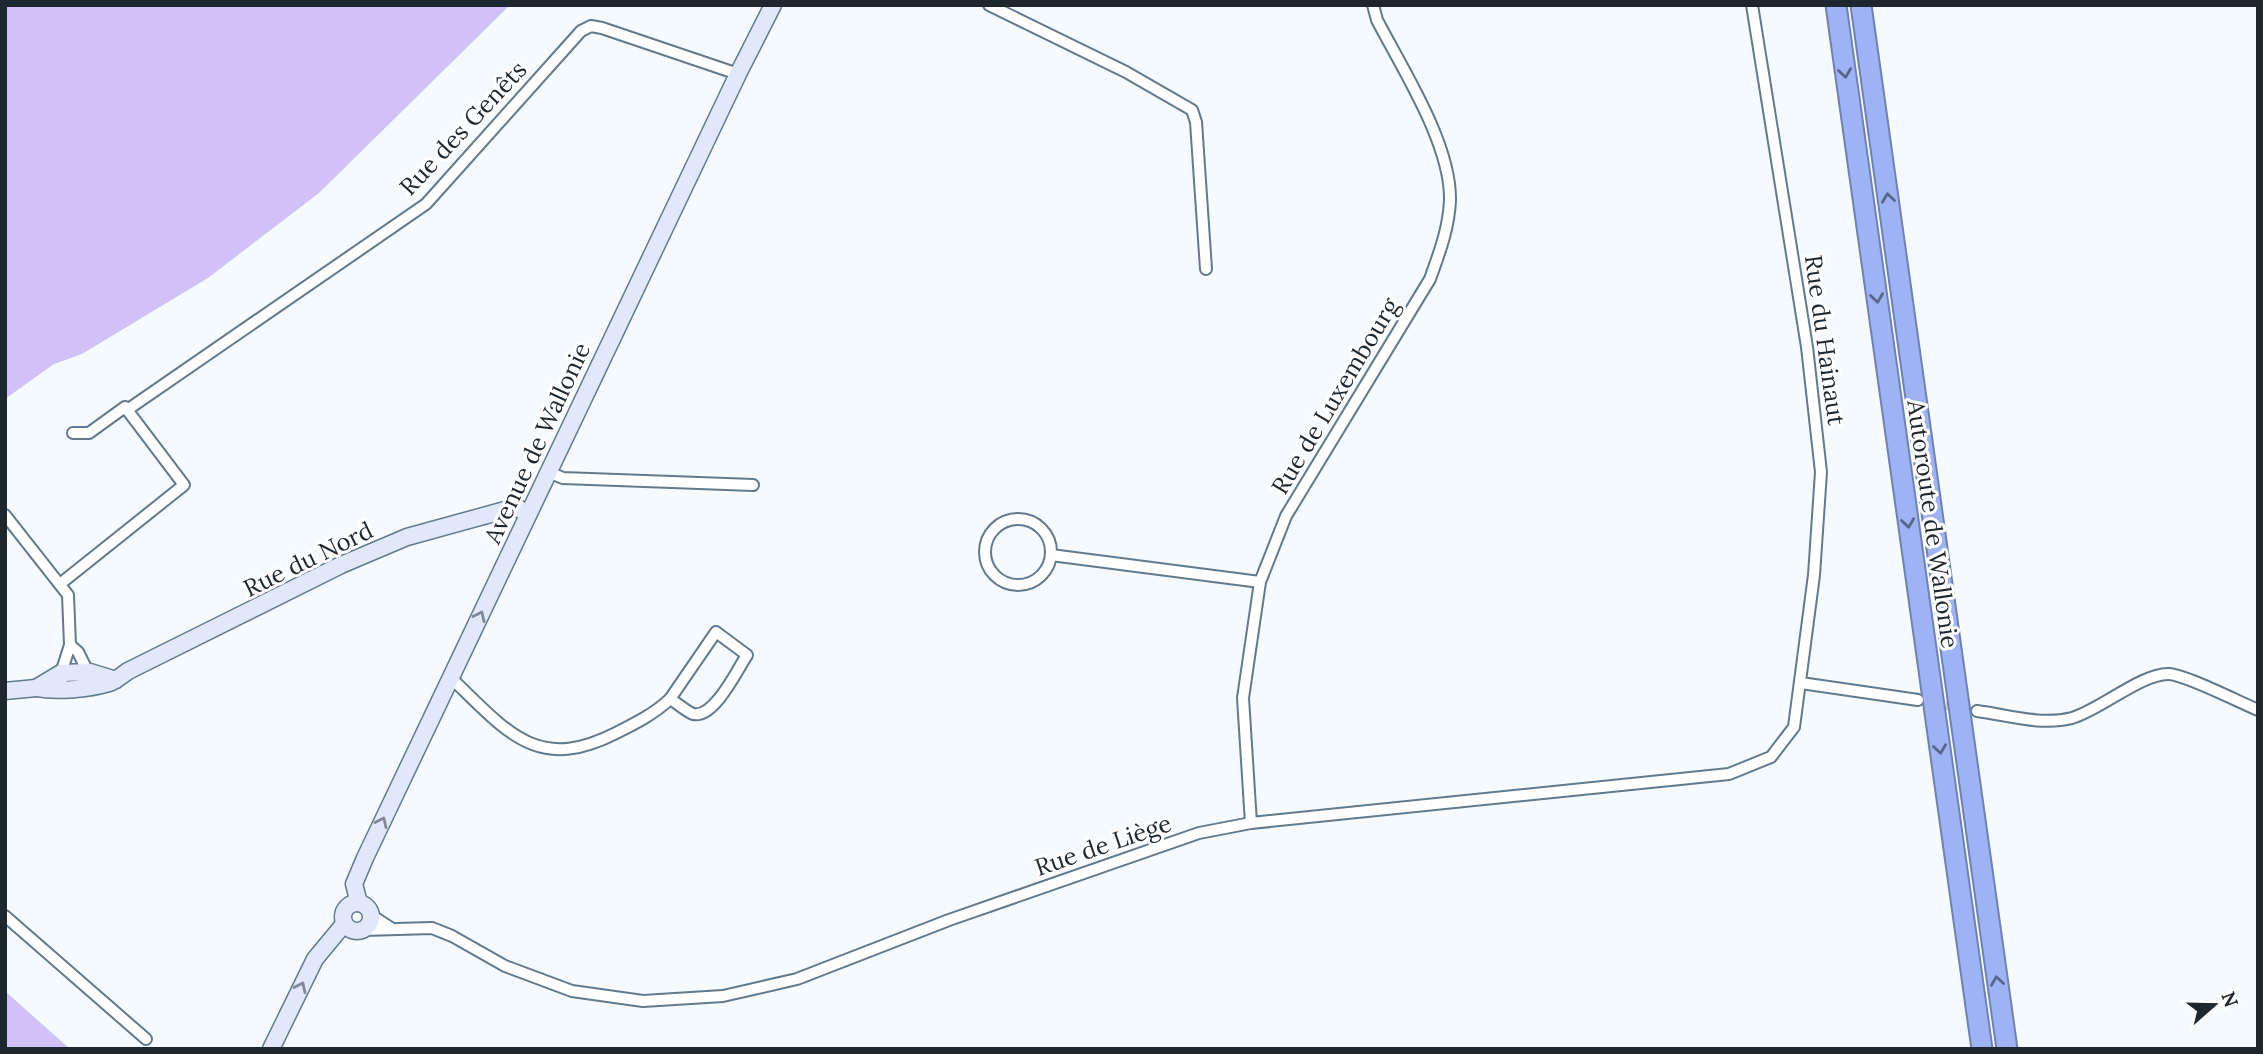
<svg xmlns="http://www.w3.org/2000/svg" width="2263" height="1054" viewBox="0 0 2263 1054" font-family="Lora,serif">
	<style>
		.green { fill: #d0c2f8 }
		.lines { fill: none; stroke-linecap: round; stroke-linejoin: round }
		.street-tunnel { stroke: #c9d0d5; stroke-width: 10; stroke-dasharray: 10 5; stroke-linecap: butt }
		.street-casing { stroke: #627a8e; stroke-width: 14 }
		.secondary-casing { stroke: #627a8e; stroke-width: 19 }
		.highway-casing { stroke: #7082b0; stroke-width: 23 }
		.street { stroke: #fff; stroke-width: 10 }
		.secondary { stroke: #e2e8fc; stroke-width: 16 }
		.highway { stroke: #9db3f6; stroke-width: 19 }
		.oneway { stroke: #576689 }
		.oneway2 { stroke: #808896 }
		.labels { text-anchor: middle; dominant-baseline: central; stroke-width: 6; stroke-linejoin: round; paint-order: stroke }
		.street-label { font-size: 24px; fill: #1d272f; stroke: #fff }
	</style>
	<rect width="100%" height="100%" fill="#f4fafe"/>
	<g class="green">
		<polygon points="5,5 510,5 319,193 208,278 82,354 54,364 5,399"/>
		<polygon points="5,991 70,1049 5,1049"/>
	</g>
	<g class="lines">
		<polyline class="street-tunnel" points="1931,702 1977,711"/>
		<defs>
			<g id="street">
				<polyline points="989,5 1126,72 1192,110 1196,122 1206,269"/>
				<polyline points="127,410 426,204 581,31 591,26 602,28 738,74"/>
				<polyline points="548,472 563,478 753,485"/>
				<polyline points="5,515 68,595 70,645 61,673 64,677"/>
				<circle cx="1018" cy="552" r="33"/>
				<polyline points="1051,555 1260,582"/>
				<polyline points="60,584 184,485 125,407 89,433 73,433"/>
				<path d="M716,632L747,655C737,670 714,719 693,714C686,711 677,703 670,699Z"/>
				<polyline points="70,645 78,652 89,674"/>
				<path d="M451,678C506,730 536,774 616,733C636,723 654,714 670,699"/>
				<polyline points="1801,683 1918,700"/>
				<path d="M1977,711C2008,715 2041,726 2072,718C2100,710 2142,673 2169,674C2186,675 2239,702 2258,710"/>
				<path d="M1251,823L1243,698L1260,582L1286,516L1430,279C1439,254 1449,228 1450,200C1451,144 1403,70 1377,20L1373,5"/>
				<polyline points="371,915 391,928"/>
				<polyline points="5,916 146,1039"/>
				<polyline points="363,930 432,928 452,936 505,966 572,991 643,1001 723,996 797,979 949,920 1199,833 1251,823 1729,774 1771,757 1794,727 1814,575 1821,472 1807,347 1752,5"/>
			</g>
			<g id="secondary">
				<path d="M116,680L90,672L61,673L36,688C58,692 88,689 109,683C116,681 122,675 128,671L341,565L407,537L516,507L528,514"/>
				<polyline points="5,691 36,688"/>
				<circle cx="357" cy="917" r="14"/>
				<polyline points="359,903 354,884 365,858 738,74 773,5"/>
				<polyline points="271,1049 315,959 344,924"/>
			</g>
			<g id="highway">
				<polyline points="1836,5 1982,1049"/>
				<polyline points="1861,5 2007,1049"/>
			</g>
		</defs>
		<use href="#street" class="street-casing"/>
		<use href="#secondary" class="secondary-casing"/>
		<use href="#highway" class="highway-casing"/>
		<use href="#street" class="street"/>
		<use href="#secondary" class="secondary"/>
		<use href="#highway" class="highway"/>
	</g>
	<defs><path id="oneway-chevron" d="M-2-3.5L2.5 0L-2 3.5" fill="none" stroke-width="1.6" stroke-linecap="round" stroke-linejoin="round" transform="scale(1.75)"/></defs>
	<g class="oneway">
		<use href="#oneway-chevron" transform="translate(1845 73) rotate(82)"/>
		<use href="#oneway-chevron" transform="translate(1888 198) rotate(-98)"/>
		<use href="#oneway-chevron" transform="translate(1877 298) rotate(82)"/>
		<use href="#oneway-chevron" transform="translate(1908 523) rotate(82)"/>
		<use href="#oneway-chevron" transform="translate(1940 749) rotate(82)"/>
		<use href="#oneway-chevron" transform="translate(1997 981) rotate(-98)"/>
	</g>
	<g class="oneway2">
		<use href="#oneway-chevron" transform="translate(480 616) rotate(-65)"/>
		<use href="#oneway-chevron" transform="translate(382 822) rotate(-65)"/>
		<use href="#oneway-chevron" transform="translate(301 987) rotate(-64)"/>
	</g>
	<g class="labels">
		<g class="street-label">
			<text transform="translate(463 128) rotate(-47)">Rue des Genêts</text>
			<text transform="translate(1825 340) rotate(82)">Rue du Hainaut</text>
			<text transform="translate(1335 396) rotate(-59)">Rue de Luxembourg</text>
			<text transform="translate(537 443) rotate(-65)">Avenue de Wallonie</text>
			<text transform="translate(1933 524) rotate(82)">Autoroute de Wallonie</text>
			<text transform="translate(308 559) rotate(-26)">Rue du Nord</text>
			<text transform="translate(1103 845) rotate(-19)">Rue de Liège</text>
		</g>
	</g>
	<rect width="2263" height="1054" fill="none" stroke="#1d272f" stroke-width="14"/>
	<g transform="translate(2214 1005) rotate(70)" stroke="#ffffff" stroke-width="5" paint-order="stroke">
	<path d="M0-5L12 26L0 18L-12 26Z" fill="#1d272f"/>
	<text y="-10" font-size="19" font-weight="bold" text-anchor="middle" fill="#1d272f">N</text>
	</g>
</svg>
